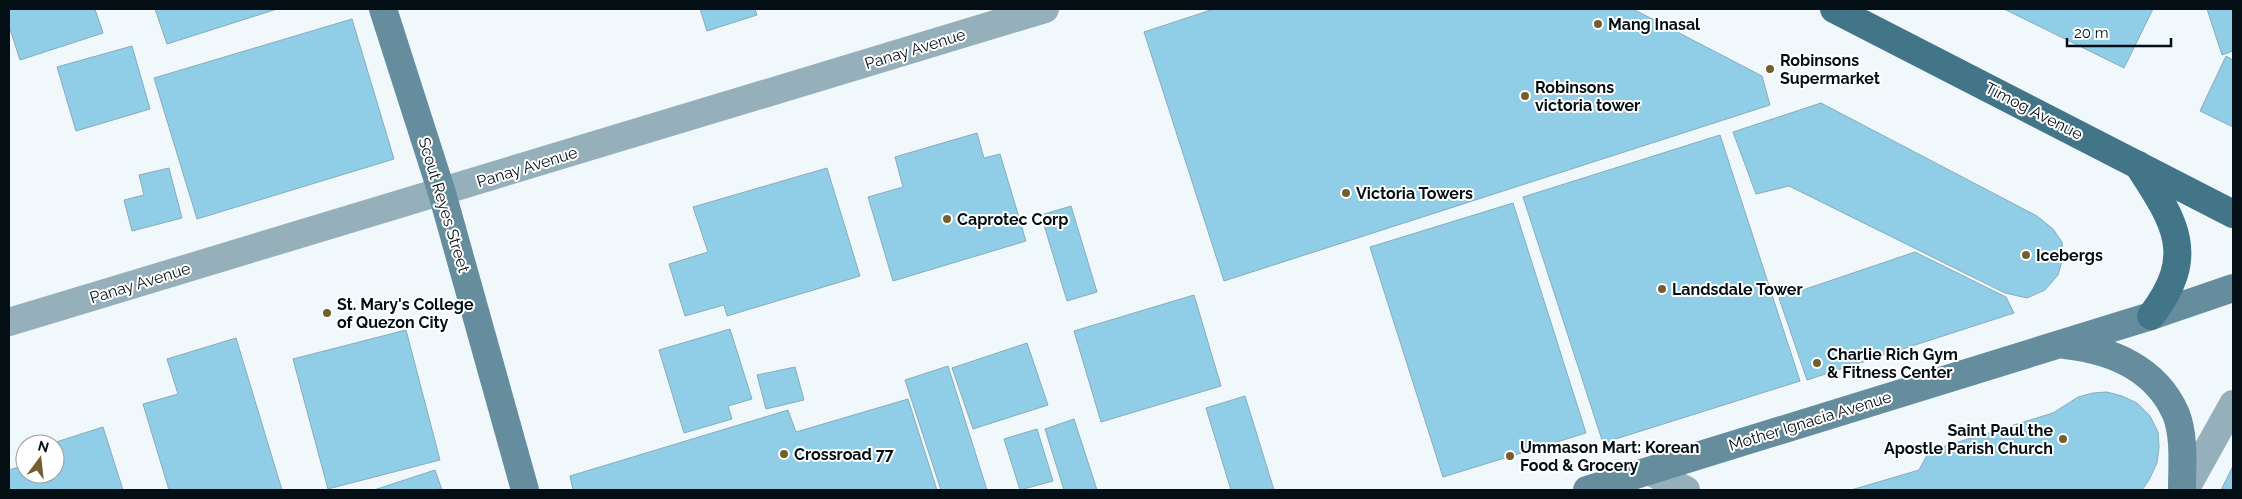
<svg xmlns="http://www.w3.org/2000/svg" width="2242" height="499" viewBox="0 0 2242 499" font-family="Raleway,sans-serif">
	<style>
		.building { fill: #90cee8; stroke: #88acbb }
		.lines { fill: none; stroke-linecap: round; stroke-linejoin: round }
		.street { stroke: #96b0bb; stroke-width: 28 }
		.secondary { stroke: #668d9e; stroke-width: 28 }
		.primary { stroke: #437588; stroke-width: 28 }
		.poi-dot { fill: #755e2e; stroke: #fff; stroke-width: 2 }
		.labels { text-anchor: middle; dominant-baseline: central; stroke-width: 4; stroke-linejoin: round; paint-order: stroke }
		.poi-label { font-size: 16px; font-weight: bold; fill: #030f15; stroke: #fff; text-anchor: start }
		.street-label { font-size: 16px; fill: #030f15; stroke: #fff }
	</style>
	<rect width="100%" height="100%" fill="#f1f8fb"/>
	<g class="building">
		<polygon points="9,9 95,9 103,33 20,60 9,26"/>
		<polygon points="155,9 277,9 167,44"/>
		<polygon points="700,9 755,9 757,15 707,31"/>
		<polygon points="1214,9 1633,9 1762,76 1770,105 1224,281 1144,32"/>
		<polygon points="2004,9 2153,9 2124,68"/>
		<polygon points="2207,9 2233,9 2233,51 2222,55"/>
		<polygon points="352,19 394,159 197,219 154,78"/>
		<polygon points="132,46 150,109 76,131 57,67"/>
		<polygon points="2226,56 2233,60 2233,127 2200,111"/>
		<polygon points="1821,103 2037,216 2053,229 2062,242 2063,258 2058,275 2045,290 2027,298 2005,293 1789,186 1756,194 1733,132"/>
		<polygon points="977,133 984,158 1000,154 1026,241 893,281 868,197 903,187 895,157"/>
		<polygon points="1720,135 1800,381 1603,443 1523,197"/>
		<polygon points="169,168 182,218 132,231 124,200 144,195 139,175"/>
		<polygon points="827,168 860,276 727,316 724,305 685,316 669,264 708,252 693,207"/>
		<polygon points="1513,203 1586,433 1443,477 1370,247"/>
		<polygon points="1071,206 1097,292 1067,301 1041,215"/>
		<polygon points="1915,252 2006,297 2014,313 1807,380 1779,298"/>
		<polygon points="1194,295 1221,386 1101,422 1074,331"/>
		<polygon points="730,329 752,399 728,406 732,419 684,433 659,350"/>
		<polygon points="406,330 440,460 328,489 293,359"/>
		<polygon points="236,338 282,490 169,490 143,404 178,394 167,359"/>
		<polygon points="1027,343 1048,405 973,429 952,368"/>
		<polygon points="948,366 987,490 941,490 905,380"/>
		<polygon points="795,367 804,400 766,409 757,375"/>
		<polygon points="2107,392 2122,396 2137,403 2150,416 2158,432 2159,447 2157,463 2149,480 2142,490 1851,490 1919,470 1929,451 2053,413 2078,397 2093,393"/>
		<polygon points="1245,396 1274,490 1231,490 1206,408"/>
		<polygon points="908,399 937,490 573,490 570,476 788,410 796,432"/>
		<polygon points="1074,419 1097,490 1064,490 1045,429"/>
		<polygon points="103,427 123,490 9,490 9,470 25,465 25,474 55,474 55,444 50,444"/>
		<polygon points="1037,429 1053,481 1020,490 1004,439"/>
		<polygon points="2233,466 2233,490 2221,490"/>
		<polygon points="435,470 442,490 374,490"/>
	</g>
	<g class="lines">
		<g class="street">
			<polyline points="9,322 1045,9"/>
			<polyline points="1649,471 1686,490"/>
			<polyline points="2185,490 2233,404"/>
		</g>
		<g class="secondary">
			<polyline points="383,9 442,193 525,490"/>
			<path d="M2065,345C2111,350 2156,368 2176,414C2185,437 2182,467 2182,490"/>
			<polyline points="1587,490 2151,316 2233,288"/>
		</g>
		<g class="primary">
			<polyline points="1834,9 2233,214"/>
			<path d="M2138,165C2175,222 2198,255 2151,316"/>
		</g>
	</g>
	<g class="poi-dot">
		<circle cx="1598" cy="24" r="5"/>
		<circle cx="1770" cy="69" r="5"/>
		<circle cx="1525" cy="96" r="5"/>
		<circle cx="1346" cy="193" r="5"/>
		<circle cx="947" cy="219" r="5"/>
		<circle cx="2026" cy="255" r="5"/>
		<circle cx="1662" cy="289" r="5"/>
		<circle cx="327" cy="313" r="5"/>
		<circle cx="1817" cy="363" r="5"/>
		<circle cx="2063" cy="439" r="5"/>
		<circle cx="784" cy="454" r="5"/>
		<circle cx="1510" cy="456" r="5"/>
	</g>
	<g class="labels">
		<g class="poi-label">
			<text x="1608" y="24">Mang Inasal</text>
			<text x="1780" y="60">Robinsons<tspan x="1780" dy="18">Supermarket</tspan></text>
			<text x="1535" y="87">Robinsons<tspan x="1535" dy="18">victoria tower</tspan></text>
			<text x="1356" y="193">Victoria Towers</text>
			<text x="957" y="219">Caprotec Corp</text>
			<text x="2036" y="255">Icebergs</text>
			<text x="1672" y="289">Landsdale Tower</text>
			<text x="337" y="304">St. Mary's College<tspan x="337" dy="18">of Quezon City</tspan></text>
			<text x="1827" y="354">Charlie Rich Gym<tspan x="1827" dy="18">&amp; Fitness Center</tspan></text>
			<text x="2053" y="430" text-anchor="end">Saint Paul the<tspan x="2053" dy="18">Apostle Parish Church</tspan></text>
			<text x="1520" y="447">Ummason Mart: Korean<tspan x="1520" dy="18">Food &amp; Grocery</tspan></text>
			<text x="794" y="454">Crossroad 77</text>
		</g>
		<g class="street-label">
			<text transform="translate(915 49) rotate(-17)">Panay Avenue</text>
			<text transform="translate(2034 111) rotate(27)">Timog Avenue</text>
			<text transform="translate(527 167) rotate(-17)">Panay Avenue</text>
			<text transform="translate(444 205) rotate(73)">Scout Reyes Street</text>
			<text transform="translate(140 283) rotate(-17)">Panay Avenue</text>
			<text transform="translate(1810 421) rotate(-17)">Mother Ignacia Avenue</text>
		</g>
	</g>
	<rect width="2242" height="499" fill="none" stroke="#030f15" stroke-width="20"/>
	<g transform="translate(40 459) rotate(15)"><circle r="24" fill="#ffffff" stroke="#9a9fa1"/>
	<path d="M0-4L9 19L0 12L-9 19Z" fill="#755e2e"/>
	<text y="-8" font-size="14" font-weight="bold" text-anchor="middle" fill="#030f15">N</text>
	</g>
	<path d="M2067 38v8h104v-8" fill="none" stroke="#030f15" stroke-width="2.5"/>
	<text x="2074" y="38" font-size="15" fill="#030f15" stroke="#ffffff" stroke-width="4" paint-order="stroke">20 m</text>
</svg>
